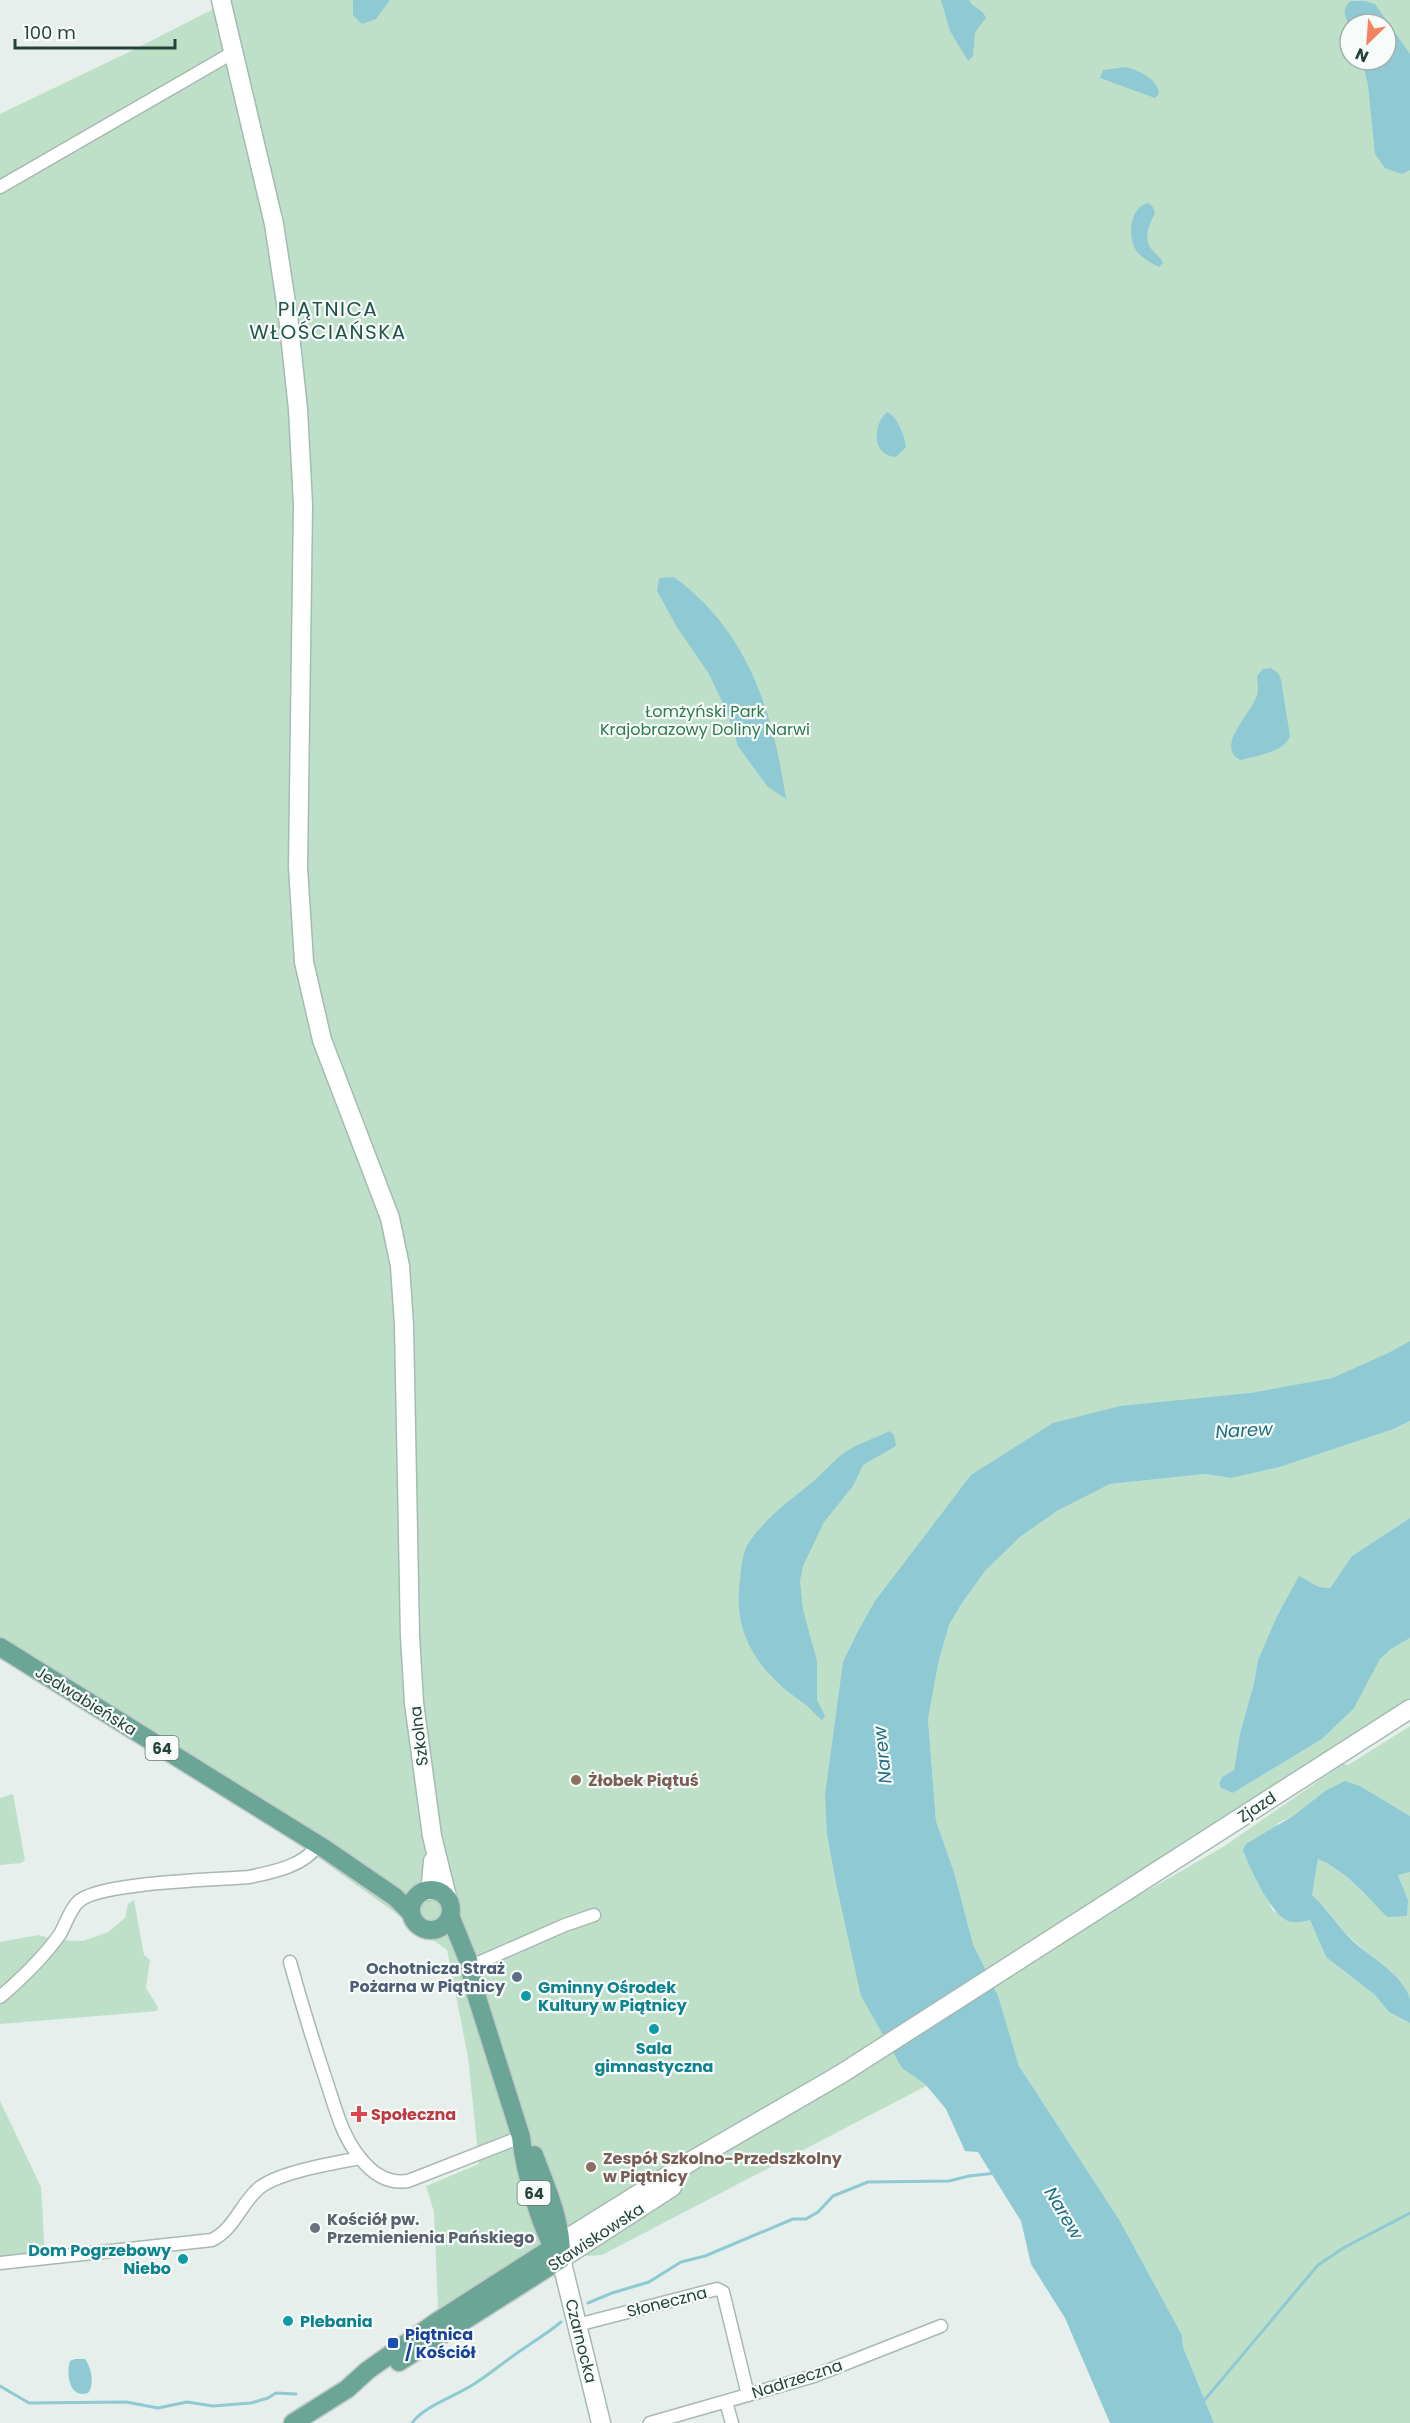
<svg xmlns="http://www.w3.org/2000/svg" width="1410" height="2423" viewBox="0 0 1410 2423" font-family="Poppins,sans-serif">
	<style>
		.green { fill: #bfe0c8; fill-rule: evenodd }
		.water { fill: #8ec9d4 }
		.lines { fill: none; stroke-linecap: round; stroke-linejoin: round }
		.stream { stroke: #8ec9d4; stroke-width: 3 }
		.street-casing { stroke: #a8b8b2; stroke-width: 15 }
		.secondary-casing { stroke: #a4bbb3; stroke-width: 21 }
		.primary-casing { stroke: #c2cac8; stroke-width: 21 }
		.street { stroke: #fff; stroke-width: 12 }
		.secondary { stroke: #fff; stroke-width: 18 }
		.primary { stroke: #6aa596; stroke-width: 18 }
		.education-dot { fill: #8d6e63; stroke: #f7fbf9; stroke-width: 2 }
		.service-dot { fill: #5c6f8a; stroke: #f7fbf9; stroke-width: 2 }
		.culture-dot { fill: #0f9aa8; stroke: #f7fbf9; stroke-width: 2 }
		.health-dot { fill: #e0444e; stroke: #f7fbf9; stroke-width: 2 }
		.worship-dot { fill: #6b7280; stroke: #f7fbf9; stroke-width: 2 }
		.transit-dot { fill: #1a4fb4; stroke: #f7fbf9; stroke-width: 2 }
		.labels { text-anchor: middle; dominant-baseline: central; stroke-width: 4.5; stroke-linejoin: round; paint-order: stroke }
		.shield { fill: #f7fbf9; stroke: #637a73; stroke-width: 1.5 }
		.shield-label { font-size: 15px; font-weight: bold; fill: #24423a }
		.park-label { font-size: 16px; fill: #2d7a4b; stroke: #f7fbf9 }
		.street-label { font-size: 16px; fill: #24423a; stroke: #f7fbf9 }
		.education-label { font-size: 16px; font-weight: bold; fill: #785e54; stroke: #f7fbf9; text-anchor: start }
		.service-label { font-size: 16px; font-weight: bold; fill: #4e5e75; stroke: #f7fbf9; text-anchor: end }
		.culture-label { font-size: 16px; font-weight: bold; fill: #0d838f; stroke: #f7fbf9; text-anchor: start }
		.health-label { font-size: 16px; font-weight: bold; fill: #be3a42; stroke: #f7fbf9; text-anchor: start }
		.worship-label { font-size: 16px; font-weight: bold; fill: #5b616d; stroke: #f7fbf9; text-anchor: start }
		.transit-label { font-size: 16px; font-weight: bold; fill: #164399; stroke: #f7fbf9; text-anchor: start }
		.water-label { font-size: 18px; font-style: italic; fill: #1c6f80; stroke: #f7fbf9 }
		.quarter-label { font-size: 20px; letter-spacing: 1.5px; fill: #1f5548; stroke: #f7fbf9 }
	</style>
	<rect width="100%" height="100%" fill="#e6efeb"/>
	<g class="green">
		<path d="M231,0H1410V1341L1388,1353L1332,1378L1250,1393L1028,1473L868,1724L926,2086L602,2255L516,2260L438,2309L434,2212L426,2186L479,2164L468,2057L447,1950L132,1724L0,1643V114L131,51ZM1350,24H1386V60H1350Z"/>
		<polygon points="1410,1421 1410,1518 1352,1556 1330,1588 1319,1587 1299,1577 1277,1616 1258,1660 1254,1683 1240,1733 1234,1770 1222,1777 1219,1783 1221,1788 1233,1793 1322,1739 1337,1724 1380,1659 1391,1649 1410,1638 1410,1698 985,1970 973,1944 954,1872 936,1821 928,1719 939,1660 949,1625 962,1603 986,1570 1020,1537 1057,1511 1110,1484 1205,1474 1231,1478 1280,1467 1391,1430"/>
		<polygon points="1410,1726 1410,1816 1360,1786 1325,1791 1293,1816 1278,1823 1260,1885 1273,1911 1310,1920 1326,1957 1375,1995 1389,2012 1410,2023 1410,2423 1214,2423 1183,2347 1182,2335 1120,2221 1019,2066 994,1986 1108,1913 1223,1847 1343,1764 1348,1765"/>
		<polygon points="13,1794 25,1860 21,1863 0,1865 0,1798"/>
		<path d="M1318,1859C1345,1871 1367,1895 1387,1917L1408,1900L1398,1874L1410,1872V1999C1396,1975 1376,1961 1356,1943C1339,1929 1328,1909 1312,1895Z"/>
		<polygon points="134,1900 144,1955 150,1960 146,1988 158,2007 157,2011 0,2024 0,1942 38,1935 58,1940 83,1941 108,1932 125,1918 128,1904"/>
		<polygon points="0,2101 41,2187 45,2256 0,2258"/>
	</g>
	<g class="water">
		<polygon points="353,0 390,0 376,19 362,24 353,15"/>
		<path d="M941,0H969C973,8 983,9 986,18L975,32L973,56L968,61L950,31Z"/>
		<path d="M1351,1H1364L1375,4L1410,54V170L1402,174L1385,168L1375,154L1368,85L1362,60H1386V24H1350V27C1346,17 1340,9 1351,1Z"/>
		<path d="M1126,67C1139,71 1157,78 1159,94L1155,98L1100,78L1103,70Z"/>
		<path d="M1148,203L1153,207L1155,213C1149,226 1142,239 1153,251C1158,256 1160,257 1163,263L1159,267C1151,263 1144,259 1138,253C1127,240 1128,208 1148,203Z"/>
		<path d="M887,412C898,417 904,435 906,447L896,457C872,456 872,425 887,412Z"/>
		<path d="M674,577C748,631 773,712 786,799L767,786L738,746L728,714L709,674L677,627L657,591L659,578Z"/>
		<path d="M1271,668L1278,673L1281,680L1290,736C1284,753 1255,756 1240,760C1214,746 1253,712 1257,695C1259,690 1257,681 1257,676L1263,669Z"/>
		<polygon points="1410,1341 1410,1421 1391,1430 1280,1467 1231,1478 1205,1474 1110,1484 1057,1511 1020,1537 986,1570 962,1603 949,1625 939,1660 928,1719 936,1821 954,1872 973,1944 998,1996 1019,2066 1120,2221 1182,2335 1183,2347 1214,2423 1110,2423 1065,2318 1031,2264 1021,2221 978,2152 965,2151 946,2109 925,2084 902,2068 861,1996 836,1883 827,1834 825,1795 843,1662 858,1631 875,1601 971,1475 1053,1423 1120,1406 1250,1393 1332,1378 1388,1353"/>
		<path d="M889,1431L894,1435L896,1446L863,1465L853,1486L824,1522L803,1566L800,1581L803,1610L817,1661V1700L825,1716L822,1720C815,1715 810,1707 802,1702C759,1672 732,1635 740,1580C741,1569 742,1554 748,1544C764,1519 788,1502 810,1484C825,1472 835,1457 852,1448C864,1441 877,1438 889,1431Z"/>
		<polygon points="1410,1518 1410,1638 1391,1649 1380,1659 1354,1708 1322,1739 1233,1793 1221,1788 1219,1783 1222,1777 1234,1770 1240,1733 1254,1683 1258,1660 1277,1616 1299,1576 1319,1587 1330,1588 1352,1556"/>
		<path d="M1345,1781L1360,1786L1410,1816V1872L1398,1875L1408,1900L1407,1916L1387,1917C1367,1896 1346,1871 1318,1859L1312,1895C1328,1909 1339,1929 1355,1943C1373,1959 1403,1975 1410,1999C1410,2006 1410,2016 1410,2023L1389,2012L1375,1995L1326,1957L1310,1920C1305,1921 1297,1923 1291,1922C1272,1918 1250,1868 1243,1850L1246,1844L1293,1816L1325,1791Z"/>
		<path d="M75,2359H85C91,2367 95,2385 88,2393C69,2399 66,2374 70,2361Z"/>
	</g>
	<g class="lines">
		<g class="stream">
			<polyline points="588,2303 612,2293 649,2282 681,2262 705,2256 793,2219 806,2219 818,2212 833,2196 868,2182 949,2181 969,2176 996,2173"/>
			<polyline points="0,2386 29,2403 126,2402 158,2408 187,2402 213,2406 251,2403 268,2398 276,2393 296,2394"/>
			<polyline points="1202,2403 1318,2265 1345,2247 1410,2213"/>
			<path d="M412,2423C424,2406 456,2396 474,2384C490,2374 504,2362 520,2351C534,2341 548,2333 561,2322"/>
		</g>
		<defs>
			<g id="street">
				<polyline points="0,187 234,52"/>
				<path d="M290,1962C301,2002 313,2041 326,2080C335,2107 342,2137 361,2159C373,2174 389,2184 408,2181L521,2137"/>
				<polyline points="469,1967 565,1925 594,1915"/>
				<path d="M0,1997C21,1979 44,1957 60,1934C66,1924 69,1911 78,1902C97,1882 217,1880 249,1877C273,1872 304,1866 318,1845"/>
				<path d="M0,2263L212,2240C235,2228 240,2205 258,2189C277,2172 335,2163 360,2158"/>
				<polyline points="577,2325 717,2289 723,2292 748,2395"/>
				<polyline points="726,2402 732,2423"/>
				<polyline points="650,2423 814,2376 941,2326"/>
			</g>
			<g id="secondary">
				<polyline points="221,0 274,224 288,316 298,409 303,505 298,867 304,962 322,1040 390,1218 400,1266 404,1325 410,1636 414,1703 432,1836 447,1897"/>
				<polyline points="428,1891 431,1884 433,1861"/>
				<polyline points="552,2248 698,2157 841,2074 1410,1709"/>
				<polyline points="601,2423 561,2259 672,2187"/>
			</g>
			<g id="primary">
				<polyline points="0,1647 325,1849 395,1897 410,1912"/>
				<circle cx="431" cy="1910" r="20"/>
				<path d="M451,1918L468,1960L475,1991L521,2137C524,2168 542,2236 561,2259"/>
				<path d="M534,2155C547,2189 562,2222 561,2258"/>
				<polyline points="399,2362 561,2259"/>
				<polyline points="293,2423 347,2389 368,2370 438,2321 552,2248"/>
			</g>
		</defs>
		<use href="#street" class="street-casing"/>
		<use href="#secondary" class="secondary-casing"/>
		<use href="#primary" class="primary-casing"/>
		<use href="#street" class="street"/>
		<use href="#secondary" class="secondary"/>
		<use href="#primary" class="primary"/>
	</g>
	<g class="education-dot">
		<circle cx="576" cy="1780" r="6"/>
		<circle cx="591" cy="2167" r="6"/>
	</g>
	<circle class="service-dot" cx="517" cy="1977" r="6"/>
	<g class="culture-dot">
		<circle cx="526" cy="1996" r="6"/>
		<circle cx="654" cy="2029" r="6"/>
		<circle cx="183" cy="2259" r="6"/>
		<circle cx="288" cy="2321" r="6"/>
	</g>
	<path class="health-dot" d="M356 2105h6v6h6v6h-6v6h-6v-6h-6v-6h6z"/>
	<circle class="worship-dot" cx="315" cy="2228" r="6"/>
	<rect class="transit-dot" x="387" y="2337" width="12" height="12" rx="3"/>
	<g class="labels">
		<g class="shield">
			<rect x="145.5" y="1736" width="33" height="24" rx="4.5"/>
			<rect x="517.5" y="2181" width="33" height="24" rx="4.5"/>
		</g>
		<g class="shield-label">
			<text x="162" y="1748">64</text>
			<text x="534" y="2193">64</text>
		</g>
		<g class="park-label">
			<text x="705" y="711">Łomżyński Park<tspan x="705" dy="18">Krajobrazowy Doliny Narwi</tspan></text>
		</g>
		<g class="street-label">
			<text transform="translate(86 1701) rotate(32)">Jedwabieńska</text>
			<text transform="translate(419 1736) rotate(-97)">Szkolna</text>
			<text transform="translate(1257 1807) rotate(-33)">Zjazd</text>
			<text transform="translate(596 2237) rotate(-33)">Stawiskowska</text>
			<text transform="translate(667 2302) rotate(-14)">Słoneczna</text>
			<text transform="translate(581 2341) rotate(76)">Czarnocka</text>
			<text transform="translate(797 2379) rotate(-18)">Nadrzeczna</text>
		</g>
		<g class="education-label">
			<text x="588" y="1780">Żłobek Piątuś</text>
			<text x="603" y="2158">Zespół Szkolno-Przedszkolny<tspan x="603" dy="18">w Piątnicy</tspan></text>
		</g>
		<g class="service-label">
			<text x="505" y="1968">Ochotnicza Straż<tspan x="505" dy="18">Pożarna w Piątnicy</tspan></text>
		</g>
		<g class="culture-label">
			<text x="538" y="1987">Gminny Ośrodek<tspan x="538" dy="18">Kultury w Piątnicy</tspan></text>
			<text x="654" y="2048" text-anchor="middle">Sala<tspan x="654" dy="18">gimnastyczna</tspan></text>
			<text x="171" y="2250" text-anchor="end">Dom Pogrzebowy<tspan x="171" dy="18">Niebo</tspan></text>
			<text x="300" y="2321">Plebania</text>
		</g>
		<g class="health-label">
			<text x="371" y="2114">Społeczna</text>
		</g>
		<g class="worship-label">
			<text x="327" y="2219">Kościół pw.<tspan x="327" dy="18">Przemienienia Pańskiego</tspan></text>
		</g>
		<g class="transit-label">
			<text x="405" y="2334">Piątnica<tspan x="405" dy="18">/ Kościół</tspan></text>
		</g>
		<g class="water-label">
			<text transform="translate(1244 1430) rotate(-3)">Narew</text>
			<text transform="translate(882 1755) rotate(-96)">Narew</text>
			<text transform="translate(1064 2213) rotate(59)">Narew</text>
		</g>
		<g class="quarter-label">
			<text x="328" y="309">PIĄTNICA<tspan x="328" dy="23">WŁOŚCIAŃSKA</tspan></text>
		</g>
	</g>
	<g transform="translate(1368 42) rotate(205)"><circle r="28" fill="#f7fbf9" stroke="#a3b1ad" stroke-width="1.5"/>
	<path d="M0-4.5L10 22L0 15L-10 22Z" fill="#f4845f"/>
	<text y="-9" font-size="16" font-weight="bold" text-anchor="middle" fill="#24423a">N</text>
	</g>
	<path d="M15 39v9h160v-9" fill="none" stroke="#24423a" stroke-width="3"/>
	<text x="24" y="39" font-size="18" fill="#24423a" stroke="#f7fbf9" stroke-width="4.5" paint-order="stroke">100 m</text>
</svg>
